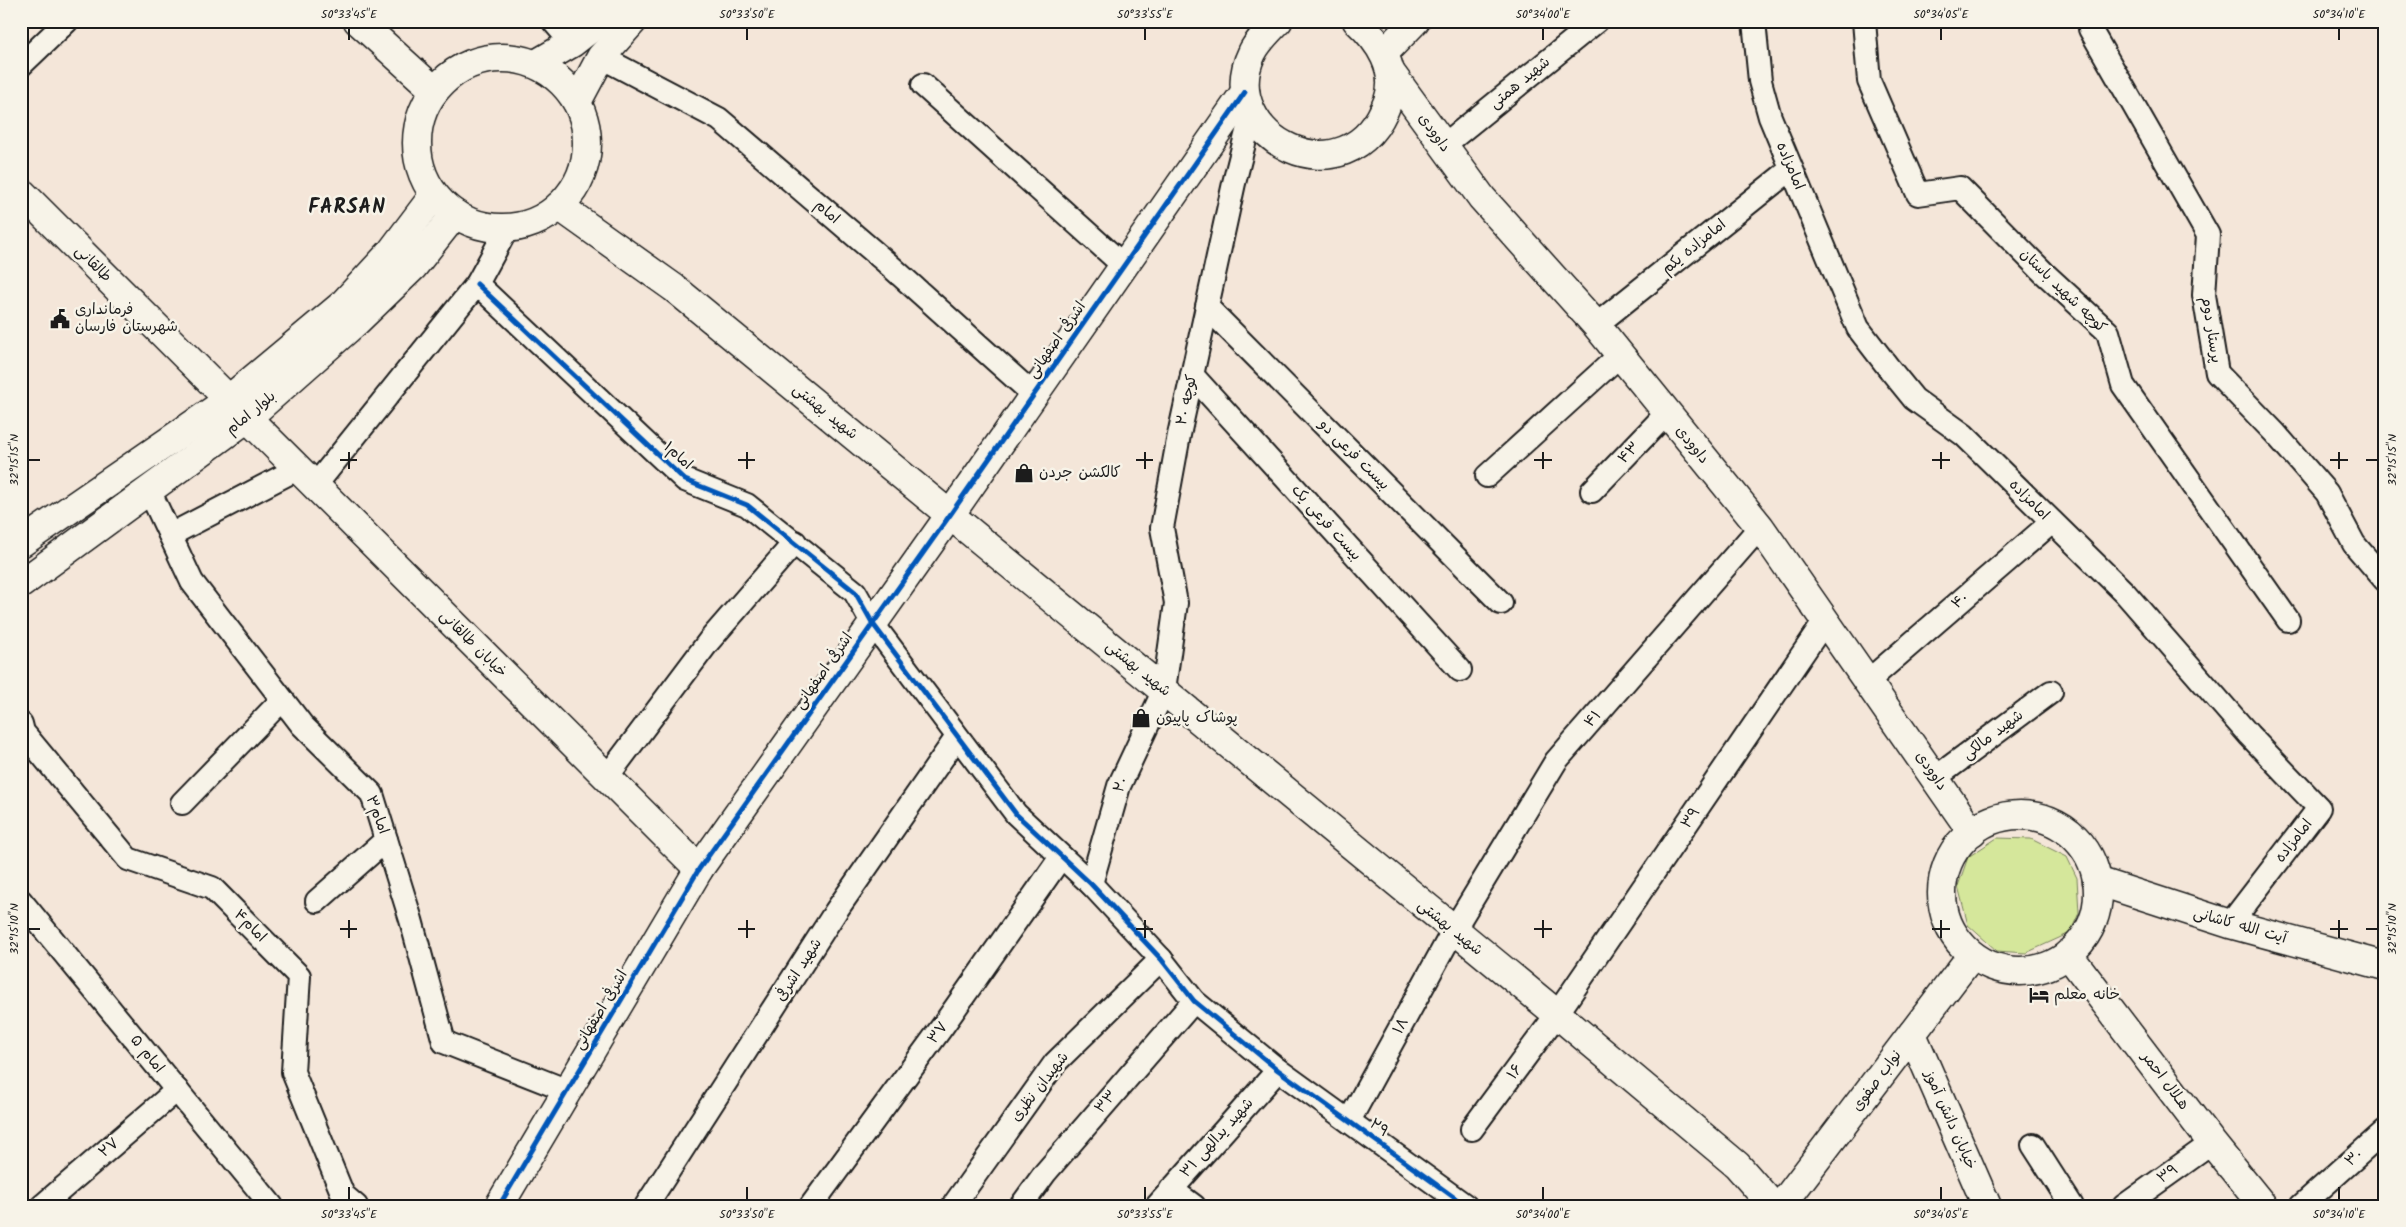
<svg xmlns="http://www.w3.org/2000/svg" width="2406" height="1227" viewBox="0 0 2406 1227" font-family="Kalam,'Playpen Sans Arabic',sans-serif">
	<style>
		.green { fill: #d5e79b; stroke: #78825c }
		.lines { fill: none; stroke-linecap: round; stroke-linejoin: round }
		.street-casing { stroke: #1c1c1c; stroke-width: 26 }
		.secondary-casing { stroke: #1c1c1c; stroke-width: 31 }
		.street { stroke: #f7f3e8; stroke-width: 22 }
		.secondary { stroke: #f7f3e8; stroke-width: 28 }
		.cycleway-casing { stroke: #f7f3e8; stroke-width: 8 }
		.cycleway { stroke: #0057b8; stroke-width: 5 }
		.ticks { fill: none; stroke: #1c1c1c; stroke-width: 2 }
		.labels { text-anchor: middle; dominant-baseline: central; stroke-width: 5; stroke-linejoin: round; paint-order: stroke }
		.street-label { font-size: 15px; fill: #1c1c1c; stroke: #f7f3e8 }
		.poi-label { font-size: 15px; fill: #1c1c1c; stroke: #f7f3e8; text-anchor: start }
		.district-label { font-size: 20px; font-weight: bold; letter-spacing: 1px; fill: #1c1c1c; stroke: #f7f3e8 }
		.neatline { fill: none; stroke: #1c1c1c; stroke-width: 2 }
		.ticks-label { font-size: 12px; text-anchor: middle; fill: #1c1c1c }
	</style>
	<rect width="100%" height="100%" fill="#f4e6d9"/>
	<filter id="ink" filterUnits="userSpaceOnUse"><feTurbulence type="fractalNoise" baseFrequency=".02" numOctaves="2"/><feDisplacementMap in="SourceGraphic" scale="10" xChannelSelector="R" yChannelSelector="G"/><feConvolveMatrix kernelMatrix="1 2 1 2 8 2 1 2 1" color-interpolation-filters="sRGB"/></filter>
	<g filter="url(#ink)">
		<polygon class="green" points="1997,838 2031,839 2067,857 2077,878 2079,913 2070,933 2026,953 1997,951 1968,925 1958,886 1968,857"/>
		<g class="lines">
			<defs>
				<g id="street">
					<polyline points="553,21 572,43"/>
					<polyline points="1754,21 1760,81 1770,117 1858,328 1888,367 1914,399 1964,435 2125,593 2249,735 2319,808 2230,924"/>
					<polyline points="1864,21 1869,81 1918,194 1960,188 2044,273 2108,332 2123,385 2288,620"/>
					<polyline points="2090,21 2090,29 2208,235 2204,295 2217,373 2275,433 2327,493 2354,544 2385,580"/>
					<polyline points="601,57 719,119 887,263 1034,395"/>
					<polyline points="21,65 67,21"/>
					<polyline points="923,85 1124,266"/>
					<polyline points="1443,146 1597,21"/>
					<polyline points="477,284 685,480 747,505 855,592 873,624 1016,814 1091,884 1161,959 1194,1001 1278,1070 1466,1206"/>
					<polyline points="1207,307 1501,603"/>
					<polyline points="1596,325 1791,169"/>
					<polyline points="1192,375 1460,670"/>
					<polyline points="1487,476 1620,355"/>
					<polyline points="314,487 477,284 508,227"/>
					<polyline points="149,490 192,582 302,725 372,794 411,920 444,1042 568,1091"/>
					<polyline points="1592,491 1666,414"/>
					<polyline points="170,535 297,469"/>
					<polyline points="1868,681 2052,522"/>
					<polyline points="21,724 23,732 128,859 212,888 299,976 293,1072 343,1195 356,1206"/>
					<polyline points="607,777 709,641 795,542"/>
					<polyline points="1935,778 2051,692"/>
					<polyline points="182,803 282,700"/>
					<polyline points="1091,884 1119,786 1164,690 1176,603 1162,528 1179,435 1234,183 1252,112"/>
					<polyline points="21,901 272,1206"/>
					<polyline points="317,901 386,840"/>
					<polyline points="1349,1121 1453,931 1556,761 1760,527"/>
					<polyline points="1472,1129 1557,1014 1825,621"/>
					<polyline points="2033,1145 2072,1206"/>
					<polyline points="1171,1189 1194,1206"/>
					<polyline points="42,1206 177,1090"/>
					<polyline points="646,1206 836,911 957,737"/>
					<polyline points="811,1206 942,1027 1061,857"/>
					<polyline points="953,1206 1055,1063 1161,959"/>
					<polyline points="1021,1206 1045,1173 1194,1001"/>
					<polyline points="1157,1206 1278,1070"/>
					<polyline points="2124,1206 2212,1143"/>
					<polyline points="2301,1206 2385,1131"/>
				</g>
				<g id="secondary">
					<polyline points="358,21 434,90"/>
					<path d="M1278,21C1269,30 1257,42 1252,53C1212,136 1349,208 1388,101C1399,70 1379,41 1357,21"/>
					<polyline points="1384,53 1415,21"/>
					<circle cx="502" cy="143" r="85"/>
					<polyline points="536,64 572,43 600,21"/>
					<polyline points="1391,73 1482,198 1596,325 1760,527 1972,832"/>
					<polyline points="577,102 601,57 633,21"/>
					<polyline points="21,192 699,869"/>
					<polyline points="559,206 674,288 1557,1014 1737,1165 1773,1206"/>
					<polyline points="21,543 227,401 342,305 391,252 434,195"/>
					<polyline points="21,584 246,419 357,321 413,267 455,214"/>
					<circle cx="2020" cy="893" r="78"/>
					<polyline points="2097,881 2230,924 2385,966"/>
					<polyline points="2068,954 2212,1143 2263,1206"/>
					<polyline points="1912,1034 1987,1206"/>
					<polyline points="499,1206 699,869 950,515 1245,92"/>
					<polyline points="1781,1206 1972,955"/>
				</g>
			</defs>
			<use href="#street" class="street-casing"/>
			<use href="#secondary" class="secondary-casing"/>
			<use href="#street" class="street"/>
			<use href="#secondary" class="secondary"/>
			<defs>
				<g id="cycleway">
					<polyline points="477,284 685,480 747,505 855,592 873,624 1016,814 1091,884 1161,959 1194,1001 1278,1070 1466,1206"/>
					<polyline points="499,1206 699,869 950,515 1245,92"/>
				</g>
			</defs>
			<use href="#cycleway" class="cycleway-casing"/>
			<use href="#cycleway" class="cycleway"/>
		</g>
	</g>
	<path class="ticks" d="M349,28V40M747,28V40M1145,28V40M1543,28V40M1941,28V40M2339,28V40M349,452V469M747,452V469M1145,452V469M1543,452V469M1941,452V469M2339,452V469M28,460H40M340,460H357M738,460H755M1136,460H1153M1534,460H1552M1932,460H1950M2330,460H2348M2366,460H2378M349,920V938M747,920V938M1145,920V938M1543,920V938M1941,920V938M2339,920V938M28,929H40M340,929H357M738,929H755M1136,929H1153M1534,929H1552M1932,929H1950M2330,929H2348M2366,929H2378M349,1187V1200M747,1187V1200M1145,1187V1200M1543,1187V1200M1941,1187V1200M2339,1187V1200"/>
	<defs>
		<symbol id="civic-bare" viewBox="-9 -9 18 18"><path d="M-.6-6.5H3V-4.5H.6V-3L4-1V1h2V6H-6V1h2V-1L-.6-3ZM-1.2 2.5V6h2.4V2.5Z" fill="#1c1c1c" stroke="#f7f3e8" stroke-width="2.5" paint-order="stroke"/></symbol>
		<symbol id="shop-bare" viewBox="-9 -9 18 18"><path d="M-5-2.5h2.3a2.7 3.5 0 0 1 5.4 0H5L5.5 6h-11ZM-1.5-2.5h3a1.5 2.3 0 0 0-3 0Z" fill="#1c1c1c" stroke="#f7f3e8" stroke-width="2.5" paint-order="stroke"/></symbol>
		<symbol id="hotel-bare" viewBox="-9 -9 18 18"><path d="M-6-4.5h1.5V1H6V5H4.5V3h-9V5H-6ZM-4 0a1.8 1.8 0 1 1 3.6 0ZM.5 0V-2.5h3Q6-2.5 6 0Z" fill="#1c1c1c" stroke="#f7f3e8" stroke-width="2.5" paint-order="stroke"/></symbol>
	</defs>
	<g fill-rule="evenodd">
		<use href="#civic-bare" x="46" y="305" width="28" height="28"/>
		<use href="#shop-bare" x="1010" y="459" width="28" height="28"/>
		<use href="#shop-bare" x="1127" y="704" width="28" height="28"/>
		<use href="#hotel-bare" x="2025" y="981" width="28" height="28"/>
	</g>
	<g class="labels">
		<g class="street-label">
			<text transform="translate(1520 83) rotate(-39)">شهید همتی</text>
			<text transform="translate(1434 133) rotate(54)">داوودی</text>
			<text transform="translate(1790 166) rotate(67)">امامزاده</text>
			<text transform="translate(827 212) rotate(41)">امام</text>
			<text transform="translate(1694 247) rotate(-39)">امامزاده یکم</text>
			<text transform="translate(93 264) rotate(45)">طالقانی</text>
			<text transform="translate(2063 291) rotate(44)">کوچه شهید باستان</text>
			<text transform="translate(2211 330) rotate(81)">پرستار دوم</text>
			<text transform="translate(1057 340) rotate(-55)">اشرفی اصفهانی</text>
			<text transform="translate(1187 400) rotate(-78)">کوچه ۲۰</text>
			<text transform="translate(825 412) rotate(39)">شهید بهشتی</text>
			<text transform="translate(251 413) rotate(-39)">بلوار امام</text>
			<text transform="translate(1692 445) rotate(51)">داوودی</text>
			<text transform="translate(1629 453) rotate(-46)">۴۳</text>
			<text transform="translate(1354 455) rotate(45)">بیست فرعی دو</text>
			<text transform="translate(678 456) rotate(42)">امام۱</text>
			<text transform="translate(2029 500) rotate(45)">امامزاده</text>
			<text transform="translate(1326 523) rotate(48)">بیست فرعی یک</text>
			<text transform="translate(1960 601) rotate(-41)">۴۰</text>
			<text transform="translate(473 644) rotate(45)">خیابان طالقانی</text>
			<text transform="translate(1138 669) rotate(39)">شهید بهشتی</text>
			<text transform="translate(824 671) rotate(-55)">اشرفی اصفهانی</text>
			<text transform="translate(1593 719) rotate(-49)">۴۱</text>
			<text transform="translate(1993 735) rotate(-37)">شهید مالکی</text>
			<text transform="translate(1931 771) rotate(55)">داوودی</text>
			<text transform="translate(1121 785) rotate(-69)">۲۰</text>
			<text transform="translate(377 815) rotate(69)">امام۳</text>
			<text transform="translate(1691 818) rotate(-56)">۳۹</text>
			<text transform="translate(2294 841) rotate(-52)">امامزاده</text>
			<text transform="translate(250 926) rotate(45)">امام۴</text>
			<text transform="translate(2240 926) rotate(16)">آیت الله کاشانی</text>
			<text transform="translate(1450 928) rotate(39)">شهید بهشتی</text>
			<text transform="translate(799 970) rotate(-57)">شهید اشرفی</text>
			<text transform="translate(601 1010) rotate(-59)">اشرفی اصفهانی</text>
			<text transform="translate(1401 1026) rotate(-61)">۱۸</text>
			<text transform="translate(938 1033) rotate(-54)">۳۷</text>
			<text transform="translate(147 1054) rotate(51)">امام ۵</text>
			<text transform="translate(1515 1072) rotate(-54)">۱۶</text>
			<text transform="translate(1877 1081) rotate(-53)">نواب صفوی</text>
			<text transform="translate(2165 1081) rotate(53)">هـلال احمر</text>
			<text transform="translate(1040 1087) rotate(-52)">شهیدان نظری</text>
			<text transform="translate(1106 1102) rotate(-49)">۳۳</text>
			<text transform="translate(1950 1120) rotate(66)">خیابان دانش آموز</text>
			<text transform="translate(1379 1128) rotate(36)">۲۹</text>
			<text transform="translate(1217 1138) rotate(-48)">۳۱ شهید یدالهی</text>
			<text transform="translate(109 1148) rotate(-41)">۲۷</text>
			<text transform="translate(2354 1158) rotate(-42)">۳۰</text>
			<text transform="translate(2168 1174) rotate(-36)">۳۹</text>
		</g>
		<g class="poi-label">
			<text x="75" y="310">فرمانداری<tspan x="75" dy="17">شهرستان فارسان</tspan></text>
			<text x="1039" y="473">کالکشن جردن</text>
			<text x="1156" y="718">پوشاک پاپیون</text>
			<text x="2054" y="995">خانه معلم</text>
		</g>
		<g class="district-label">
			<text x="347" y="208">FARSAN</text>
		</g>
	</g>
	<rect width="2406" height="1227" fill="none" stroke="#f7f3e8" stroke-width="55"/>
	<rect x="28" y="28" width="2350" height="1172" class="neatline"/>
	<g class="ticks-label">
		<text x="349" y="18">50°33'45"E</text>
		<text x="747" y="18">50°33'50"E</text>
		<text x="1145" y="18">50°33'55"E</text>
		<text x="1543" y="18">50°34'00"E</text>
		<text x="1941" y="18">50°34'05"E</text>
		<text x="2339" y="18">50°34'10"E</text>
		<text transform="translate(14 460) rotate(-90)" y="4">32°15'15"N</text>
		<text transform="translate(2392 460) rotate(-90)" y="4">32°15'15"N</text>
		<text transform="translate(14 929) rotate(-90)" y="4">32°15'10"N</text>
		<text transform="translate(2392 929) rotate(-90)" y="4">32°15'10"N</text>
		<text x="349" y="1218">50°33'45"E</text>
		<text x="747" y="1218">50°33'50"E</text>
		<text x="1145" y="1218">50°33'55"E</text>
		<text x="1543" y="1218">50°34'00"E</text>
		<text x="1941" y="1218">50°34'05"E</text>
		<text x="2339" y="1218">50°34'10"E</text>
	</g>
</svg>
